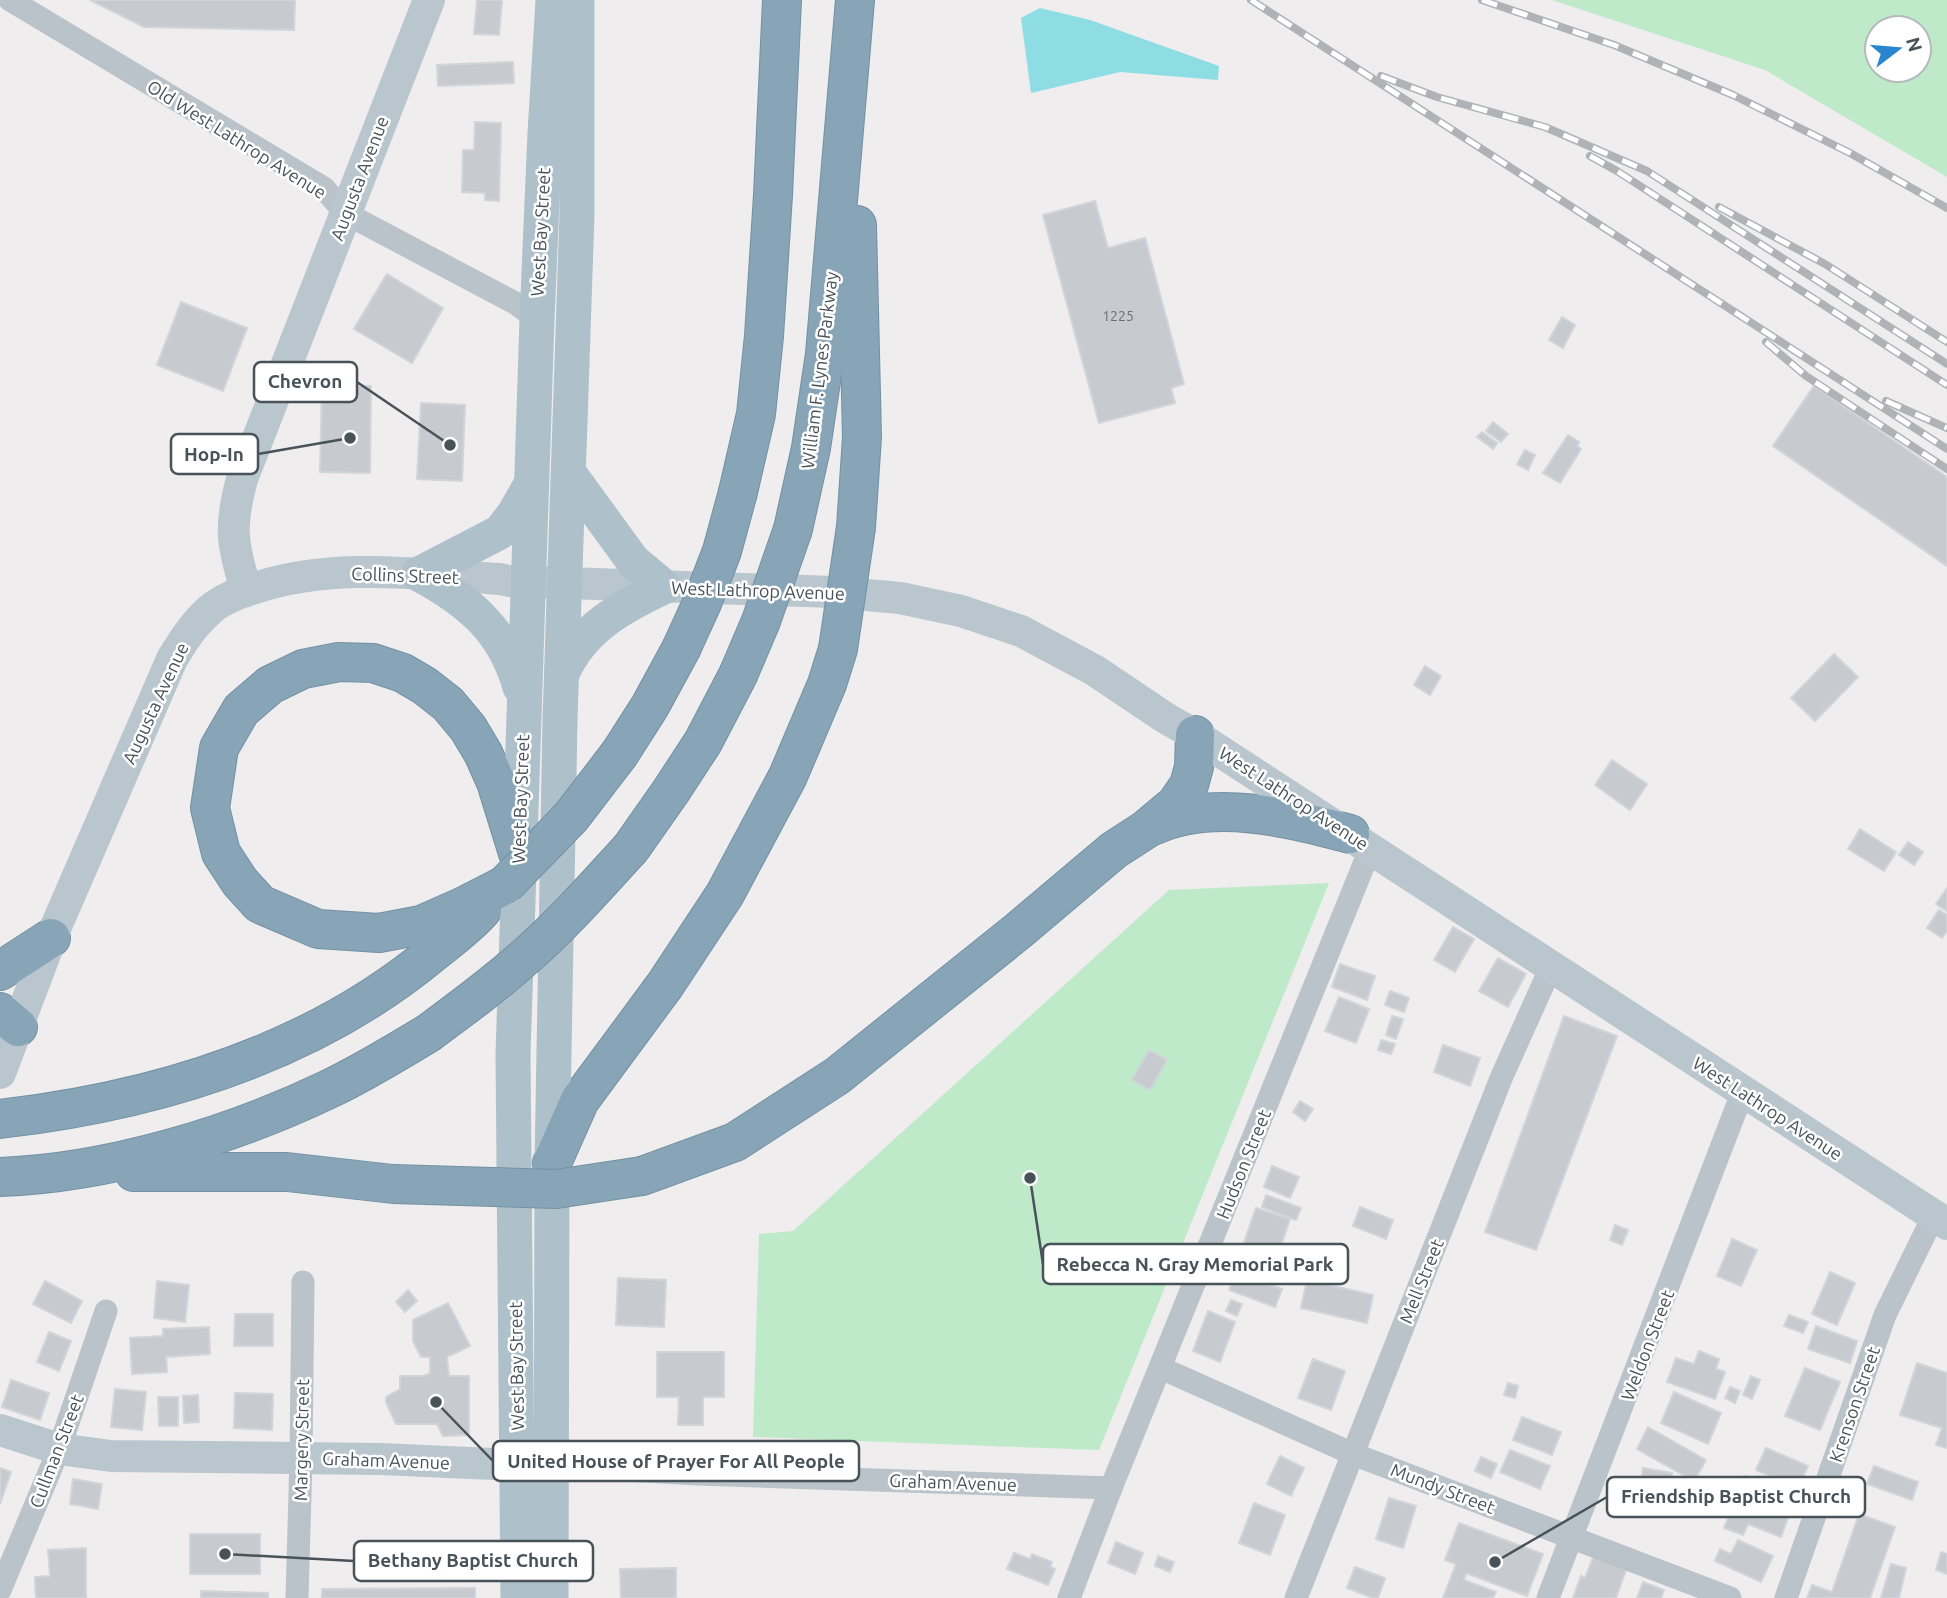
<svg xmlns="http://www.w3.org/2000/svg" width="1947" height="1598" viewBox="0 0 1947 1598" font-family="Ubuntu,sans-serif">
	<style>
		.green { fill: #beeac9; fill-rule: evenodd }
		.water { fill: #8edde4 }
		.building { fill: #c7cbcf; stroke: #d1d4d8; stroke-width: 2 }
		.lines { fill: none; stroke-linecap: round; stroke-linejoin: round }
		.highway-casing { stroke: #7391a4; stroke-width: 40 }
		.street { stroke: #b9c3c9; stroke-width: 23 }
		.secondary { stroke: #bac6cd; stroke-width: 32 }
		.primary { stroke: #aec0ca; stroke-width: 35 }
		.highway { stroke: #88a5b8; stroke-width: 38 }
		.rail-casing { stroke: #afb3b7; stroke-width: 8 }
		.rail { stroke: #fff; stroke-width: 5; stroke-dasharray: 16; stroke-linecap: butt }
		.highway-bridge-casing { stroke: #7391a4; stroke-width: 40; stroke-linecap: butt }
		.highway-bridge { stroke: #88a5b8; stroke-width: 38 }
		.labels { text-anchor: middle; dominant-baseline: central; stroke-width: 5; stroke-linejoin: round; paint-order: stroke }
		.number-label { font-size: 14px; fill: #677076 }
		.street-label { font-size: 18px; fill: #475259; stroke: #fff }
		.leader { fill: none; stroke: #475259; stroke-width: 2.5 }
		.callout-dot { fill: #475259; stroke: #fff; stroke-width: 2.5 }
		.callout { fill: #fff; stroke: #475259; stroke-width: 2.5 }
		.callout-label { font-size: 19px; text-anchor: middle; font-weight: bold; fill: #475259 }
	</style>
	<rect width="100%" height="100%" fill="#efeded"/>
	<g class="green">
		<path d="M1552,0H1947V177L1765,70ZM1877,28H1919V70H1877Z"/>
		<polygon points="1329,883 1099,1450 753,1437 759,1234 793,1231 1169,890"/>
	</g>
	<polygon class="water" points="1040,8 1090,20 1219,66 1218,80 1120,72 1031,93 1021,18"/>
	<g class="building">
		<polygon points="90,0 295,0 294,30 144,27"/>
		<polygon points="477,0 502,0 499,35 474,34"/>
		<polygon points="513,62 514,83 438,86 437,65"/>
		<polygon points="475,122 501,123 499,201 485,200 485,193 462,192 463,150 474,150"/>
		<polygon points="1095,201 1108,248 1145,238 1184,384 1171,388 1175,403 1099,423 1043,215"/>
		<polygon points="387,274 443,308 412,363 354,329"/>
		<polygon points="181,302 247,328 223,391 157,365"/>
		<polygon points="1562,317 1575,325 1563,348 1549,340"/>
		<polygon points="322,385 371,386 370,473 320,472"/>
		<polygon points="1814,386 1947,477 1947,566 1773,446"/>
		<polygon points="421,403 465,405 462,481 417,479"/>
		<polygon points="1493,422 1508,434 1501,442 1486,431"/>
		<polygon points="1482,432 1497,443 1493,449 1477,437"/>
		<polygon points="1568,435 1579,442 1577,446 1581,449 1560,483 1543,473"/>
		<polygon points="1525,450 1535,455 1528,470 1517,464"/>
		<polygon points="1834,654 1858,677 1815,721 1791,698"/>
		<polygon points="1425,666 1441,676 1430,695 1414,685"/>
		<polygon points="1612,760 1647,784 1630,810 1595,785"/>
		<polygon points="1860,829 1896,852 1884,871 1848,849"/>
		<polygon points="1908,842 1923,852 1914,865 1899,855"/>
		<polygon points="1947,888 1947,911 1936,904"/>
		<polygon points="1939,910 1947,915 1947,931 1942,938 1927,928"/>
		<polygon points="1453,927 1474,939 1455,972 1434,960"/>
		<polygon points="1498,958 1526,974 1508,1007 1479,991"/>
		<polygon points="1340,964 1375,976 1367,1000 1332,987"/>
		<polygon points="1390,991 1409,998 1404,1012 1385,1005"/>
		<polygon points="1339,997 1369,1009 1356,1043 1325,1031"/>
		<polygon points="1392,1016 1403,1019 1396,1039 1386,1035"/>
		<polygon points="1564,1016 1617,1036 1536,1250 1485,1232"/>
		<polygon points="1381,1040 1395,1044 1391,1054 1378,1050"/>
		<polygon points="1443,1045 1480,1058 1470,1086 1434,1072"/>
		<polygon points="1149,1050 1167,1060 1150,1090 1132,1080"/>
		<polygon points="1300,1101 1313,1109 1305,1121 1293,1112"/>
		<polygon points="1272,1166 1299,1177 1290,1198 1264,1187"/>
		<polygon points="1266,1195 1301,1208 1296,1220 1262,1207"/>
		<polygon points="1360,1207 1393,1220 1386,1239 1353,1226"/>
		<polygon points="1256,1208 1290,1219 1271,1275 1237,1263"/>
		<polygon points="1615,1225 1628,1230 1622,1245 1610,1240"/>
		<polygon points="1732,1239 1757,1250 1741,1286 1717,1276"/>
		<polygon points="1236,1272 1282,1289 1275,1307 1229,1290"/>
		<polygon points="1830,1272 1855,1283 1837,1325 1812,1314"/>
		<polygon points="618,1278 666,1280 664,1327 616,1325"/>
		<polygon points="1307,1280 1373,1295 1367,1323 1301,1308"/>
		<polygon points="45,1281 82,1301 71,1323 33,1304"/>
		<polygon points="157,1281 189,1285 185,1322 154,1318"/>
		<polygon points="408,1290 417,1301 405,1312 396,1302"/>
		<polygon points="1231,1300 1242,1304 1237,1316 1226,1311"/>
		<polygon points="448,1303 470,1346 447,1357 449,1376 469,1376 469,1435 443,1436 437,1424 396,1424 386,1402 386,1397 400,1389 400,1376 424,1376 430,1373 430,1357 421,1357 413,1341 413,1320"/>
		<polygon points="1208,1311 1235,1322 1220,1362 1193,1351"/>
		<polygon points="235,1314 273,1314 273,1346 234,1346"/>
		<polygon points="1789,1315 1808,1322 1803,1333 1784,1326"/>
		<polygon points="1816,1326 1857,1341 1850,1363 1808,1349"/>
		<polygon points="209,1327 210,1354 166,1357 167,1372 132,1374 130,1338 163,1336 163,1329"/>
		<polygon points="49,1332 71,1341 59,1371 37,1362"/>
		<polygon points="1699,1351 1719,1359 1716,1369 1725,1372 1715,1399 1667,1382 1676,1358 1694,1364"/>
		<polygon points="657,1352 724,1352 724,1397 703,1397 703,1425 678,1425 679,1397 657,1397"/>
		<polygon points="1313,1359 1345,1371 1331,1410 1298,1398"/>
		<polygon points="1917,1363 1947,1373 1947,1448 1936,1445 1942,1428 1900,1415"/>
		<polygon points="1805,1368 1840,1382 1820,1430 1785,1416"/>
		<polygon points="1751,1376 1760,1380 1752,1399 1743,1395"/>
		<polygon points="11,1380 49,1393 40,1420 2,1407"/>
		<polygon points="1508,1383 1518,1386 1515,1398 1504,1395"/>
		<polygon points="1730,1387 1740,1391 1735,1403 1725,1398"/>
		<polygon points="115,1389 146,1392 142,1430 111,1427"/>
		<polygon points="1674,1392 1721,1413 1708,1444 1661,1423"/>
		<polygon points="235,1393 273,1394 272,1430 234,1428"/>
		<polygon points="198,1395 199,1422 184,1423 183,1396"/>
		<polygon points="158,1397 178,1397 178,1426 159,1426"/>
		<polygon points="1522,1417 1561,1432 1552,1455 1513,1440"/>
		<polygon points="1648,1427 1706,1460 1694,1481 1637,1449"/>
		<polygon points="1766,1448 1808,1466 1798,1488 1756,1470"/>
		<polygon points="1510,1450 1550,1466 1540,1489 1500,1472"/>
		<polygon points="1280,1456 1304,1468 1291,1496 1267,1484"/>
		<polygon points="1481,1457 1497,1464 1491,1478 1475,1471"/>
		<polygon points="1874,1466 1918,1482 1912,1500 1867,1484"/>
		<polygon points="0,1468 11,1472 0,1504"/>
		<polygon points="1643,1468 1672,1473 1669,1491 1640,1486"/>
		<polygon points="1744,1476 1763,1483 1756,1502 1789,1515 1781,1537 1748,1524 1743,1535 1724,1528"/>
		<polygon points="73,1479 102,1484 98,1509 70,1504"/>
		<polygon points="1389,1498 1416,1506 1403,1548 1376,1539"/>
		<polygon points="1254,1503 1285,1515 1270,1555 1239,1543"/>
		<polygon points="1859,1514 1895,1527 1870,1598 1807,1598 1812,1585 1832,1592"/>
		<polygon points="1459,1523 1543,1554 1527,1596 1466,1573 1464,1580 1496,1592 1493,1598 1443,1598 1456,1564 1445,1560"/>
		<rect x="190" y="1534" width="70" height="40"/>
		<polygon points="1738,1540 1773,1556 1761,1582 1715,1561 1720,1549 1731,1554"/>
		<polygon points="1116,1542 1143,1553 1135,1574 1108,1563"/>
		<polygon points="86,1548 86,1598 36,1598 35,1577 50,1576 48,1550"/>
		<polygon points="1941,1552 1947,1554 1947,1574 1936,1570"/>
		<polygon points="1014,1553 1030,1559 1032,1554 1052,1562 1050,1567 1055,1569 1048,1585 1007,1569"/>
		<polygon points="1594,1555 1627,1567 1616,1598 1573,1598 1581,1576 1585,1578"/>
		<polygon points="1158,1556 1174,1562 1170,1572 1155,1566"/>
		<polygon points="1891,1564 1906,1568 1899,1598 1881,1598"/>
		<polygon points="1355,1567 1385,1578 1378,1598 1373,1598 1347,1588"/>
		<polygon points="676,1568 676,1598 621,1598 620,1569"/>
		<polygon points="1643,1582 1664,1590 1661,1598 1637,1598"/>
		<polygon points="475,1588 475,1598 322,1598 322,1589"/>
		<polygon points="201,1591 268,1593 268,1598 201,1598"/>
	</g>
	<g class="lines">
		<defs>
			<g id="highway">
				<polyline points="738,492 756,414 764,336 773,195 782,0"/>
				<polyline points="856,527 862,437 857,225"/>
				<polyline points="793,529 811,448 825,354 855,0"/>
				<polyline points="620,753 650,706 681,649"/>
				<path d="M1153,826C1213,798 1289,818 1350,834"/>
				<polyline points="631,848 671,791 703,742 738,675"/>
				<polyline points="505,885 462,907 421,925 379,933 318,929 260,904 240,882 221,853 210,808 219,748 241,710 270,685 303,669 339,662 373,663 403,673 425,686 448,704 468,728 483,753 496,782 518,853"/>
				<polyline points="0,971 51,938"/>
				<polyline points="0,1012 18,1027"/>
				<path d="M0,1119C155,1101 312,1054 434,952C450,939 468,926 482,910"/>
				<polyline points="552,1163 580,1100 665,985 725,894 788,776 827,684 838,649"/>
				<polyline points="134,1172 287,1172 393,1184"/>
				<polyline points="642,1176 735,1142 837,1076 1018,931 1114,850 1145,830 1176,804 1189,785 1194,767 1195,735"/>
				<path d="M0,1177C109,1173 231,1136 329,1089C363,1073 395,1053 427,1034"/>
			</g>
		</defs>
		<use href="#highway" class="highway-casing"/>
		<g class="street">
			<polyline points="10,0 324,188 345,213 515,303 537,319"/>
			<polyline points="1161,1368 1353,1454 1730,1598"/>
			<polyline points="552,1466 698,1474 1111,1488"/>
			<polyline points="0,1590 59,1449 106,1311"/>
			<polyline points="297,1598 301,1458 303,1282"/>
			<polyline points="1069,1598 1111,1488 1371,847"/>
			<polyline points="1296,1598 1502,1076 1551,967"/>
			<polyline points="1548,1598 1743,1091"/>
			<polyline points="1786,1598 1885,1315 1934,1215"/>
		</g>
		<g class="secondary">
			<path d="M246,590C232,544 229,527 242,479L429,0"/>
			<path d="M0,1073L51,938L172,659C184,639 197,619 216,605C228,597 241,592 255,588C333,562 418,574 500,579L509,581L833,592L900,598L961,611L1021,631L1094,670L1164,717L1195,735L1947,1224"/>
			<polyline points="0,1430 59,1449 111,1456 380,1459 541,1466"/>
		</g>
		<g class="primary">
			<path d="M419,574C469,601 504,630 520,687"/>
			<polyline points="419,574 500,532 514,514 530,486"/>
			<path d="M562,674C581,629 621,607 664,587L633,561L569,473"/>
			<polyline points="518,1598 513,1054 537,319 545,133 553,0"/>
			<polyline points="551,1598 552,1163 560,719 577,214 577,0"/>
		</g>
		<use href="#highway" class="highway"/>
		<defs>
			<g id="rail">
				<polyline points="1251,0 1947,449"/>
				<polyline points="1482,0 1614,45 1733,95 1850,153 1947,208"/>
				<polyline points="1381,76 1437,97 1545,127 1647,171 1947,364"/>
				<polyline points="1590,156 1617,171 1947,385"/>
				<polyline points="1719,207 1825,264 1947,342"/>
				<polyline points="1766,342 1806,376 1947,469"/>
				<polyline points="1886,401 1947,428"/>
			</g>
		</defs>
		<use href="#rail" class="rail-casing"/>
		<use href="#rail" class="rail"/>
		<defs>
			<g id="highway-bridge">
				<polyline points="681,649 702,603 722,551 738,492"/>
				<polyline points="838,649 856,527"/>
				<polyline points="738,675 761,621 793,529"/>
				<polyline points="505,885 571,817 620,753"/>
				<path d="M427,1034C461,1009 494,985 525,957C563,924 597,885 631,848"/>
				<polyline points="393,1184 556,1189 642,1176"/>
			</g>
		</defs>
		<use href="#highway-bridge" class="highway-bridge-casing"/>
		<use href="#highway-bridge" class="highway-bridge"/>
	</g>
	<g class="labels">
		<g class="number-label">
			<text x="1118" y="316">1225</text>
		</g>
		<g class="street-label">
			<text transform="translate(237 139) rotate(32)">Old West Lathrop Avenue</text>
			<text transform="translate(359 178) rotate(-69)">Augusta Avenue</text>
			<text transform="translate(540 232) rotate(-87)">West Bay Street</text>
			<text transform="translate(819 370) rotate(-83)">William F. Lynes Parkway</text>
			<text transform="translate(405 575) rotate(2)">Collins Street</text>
			<text transform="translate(758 590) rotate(2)">West Lathrop Avenue</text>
			<text transform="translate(155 703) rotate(-65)">Augusta Avenue</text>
			<text transform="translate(1294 798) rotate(33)">West Lathrop Avenue</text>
			<text transform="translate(520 799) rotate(-88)">West Bay Street</text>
			<text transform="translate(1768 1108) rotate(33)">West Lathrop Avenue</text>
			<text transform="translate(1243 1164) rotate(-68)">Hudson Street</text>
			<text transform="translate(1421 1281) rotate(-68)">Mell Street</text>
			<text transform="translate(1647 1345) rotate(-69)">Weldon Street</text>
			<text transform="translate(516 1366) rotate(-91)">West Bay Street</text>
			<text transform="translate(1854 1404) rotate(-71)">Krenson Street</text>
			<text transform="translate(301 1440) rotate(-89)">Margery Street</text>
			<text transform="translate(56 1451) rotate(-69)">Cullman Street</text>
			<text transform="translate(386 1460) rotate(2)">Graham Avenue</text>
			<text transform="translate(953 1482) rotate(2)">Graham Avenue</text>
			<text transform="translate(1443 1488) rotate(21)">Mundy Street</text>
		</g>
	</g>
	<path class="leader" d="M450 445L357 382M350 438L258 454M1030 1178L1043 1264M436 1402L493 1461M1495 1562L1607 1497M225 1554L354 1561"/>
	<g class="callout-dot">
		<circle cx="450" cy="445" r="7"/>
		<circle cx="350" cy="438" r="7"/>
		<circle cx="1030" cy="1178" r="7"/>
		<circle cx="436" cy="1402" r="7"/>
		<circle cx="1495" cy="1562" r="7"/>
		<circle cx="225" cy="1554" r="7"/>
	</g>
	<g class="callout">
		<rect x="254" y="362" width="103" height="40" rx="7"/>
		<rect x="171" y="434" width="87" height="40" rx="7"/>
		<rect x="1043" y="1244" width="305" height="40" rx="7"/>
		<rect x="493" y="1441" width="366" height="40" rx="7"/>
		<rect x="1607" y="1477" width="258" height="40" rx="7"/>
		<rect x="354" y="1541" width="239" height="40" rx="7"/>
	</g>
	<g class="callout-label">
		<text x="305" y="388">Chevron</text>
		<text x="214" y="461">Hop-In</text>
		<text x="1195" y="1271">Rebecca N. Gray Memorial Park</text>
		<text x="676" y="1468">United House of Prayer For All People</text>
		<text x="1736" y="1503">Friendship Baptist Church</text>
		<text x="473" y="1567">Bethany Baptist Church</text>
	</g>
	<g transform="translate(1898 49) rotate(74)"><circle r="33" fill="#ffffff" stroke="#b5babd" stroke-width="2"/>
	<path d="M0-5L12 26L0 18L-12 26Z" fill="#2786cf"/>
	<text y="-10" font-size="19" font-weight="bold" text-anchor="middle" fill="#475259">N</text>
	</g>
</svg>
